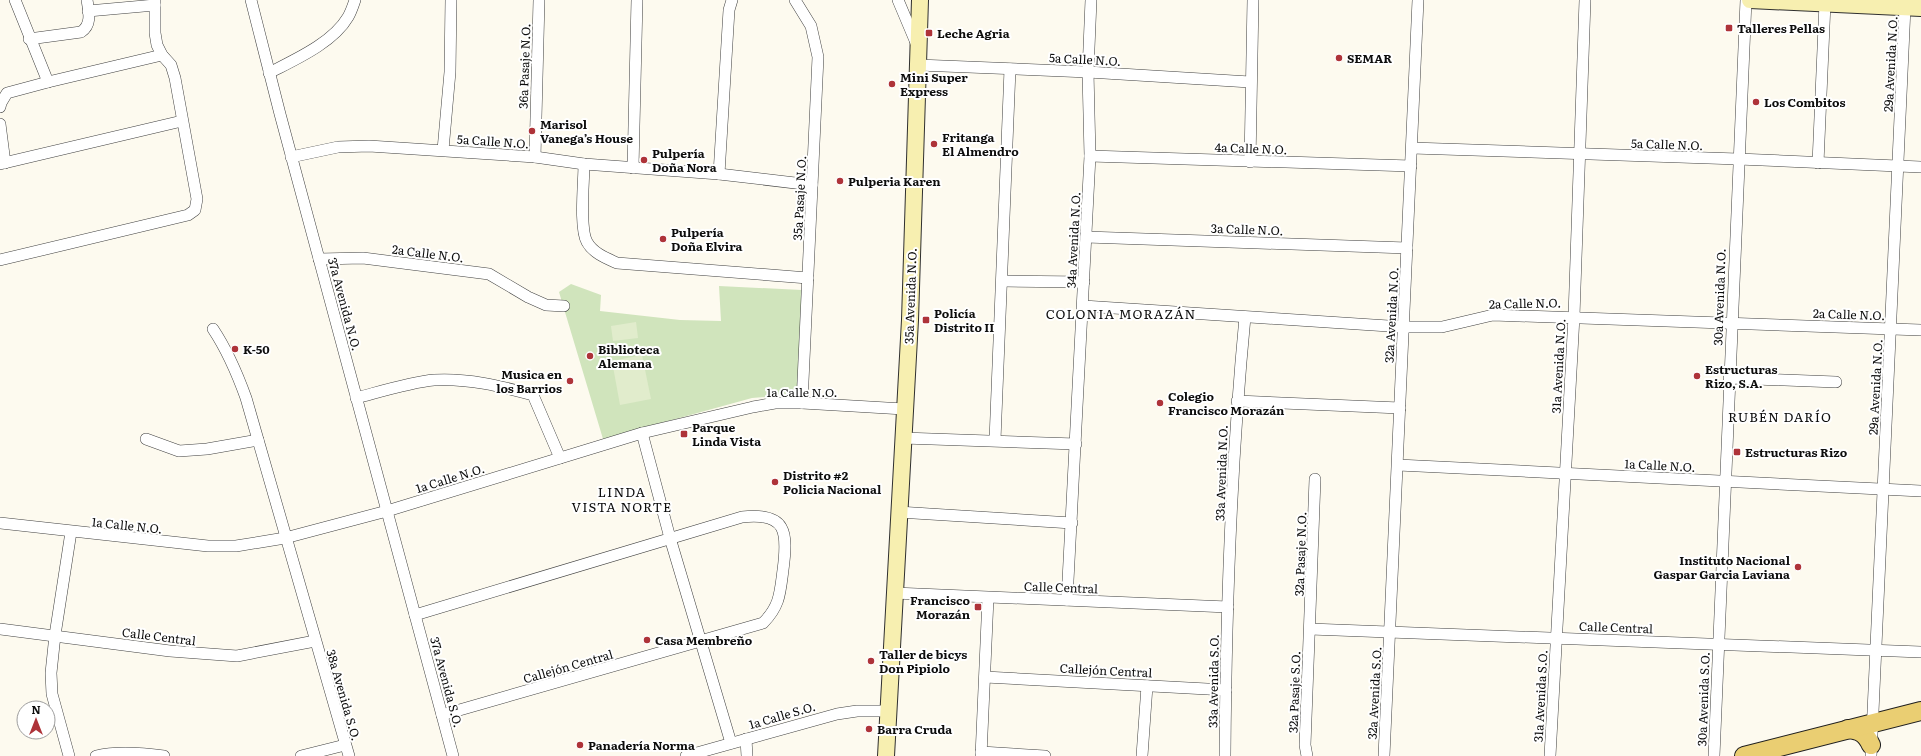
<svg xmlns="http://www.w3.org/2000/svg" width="1921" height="756" viewBox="0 0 1921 756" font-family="Literata,serif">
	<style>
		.green { fill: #d0e4bc }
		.pitch { fill: #e1eccc }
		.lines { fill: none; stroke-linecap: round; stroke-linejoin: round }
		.street-casing { stroke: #404040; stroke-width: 12 }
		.secondary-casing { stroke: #2f2f2f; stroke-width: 18 }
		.primary-casing { stroke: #1e1e1e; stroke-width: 20 }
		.street { stroke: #fff; stroke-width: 11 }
		.secondary { stroke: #f7efb0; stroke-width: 16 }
		.primary { stroke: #eace72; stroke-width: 18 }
		.poi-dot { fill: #ae3339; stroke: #fff; stroke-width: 1.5 }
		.labels { text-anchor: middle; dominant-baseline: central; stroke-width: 4; stroke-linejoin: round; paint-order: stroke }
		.poi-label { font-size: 12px; font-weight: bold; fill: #0d0d0d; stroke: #fff; text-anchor: start }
		.street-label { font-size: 12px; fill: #0d0d0d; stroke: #fff }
		.neighbourhood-label { font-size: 13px; letter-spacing: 1px; fill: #0d0d0d; stroke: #fff }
	</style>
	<rect width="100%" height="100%" fill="#fdfaef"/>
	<polygon class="green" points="571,284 601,295 600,311 680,320 721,321 719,286 802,290 799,394 752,398 603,439 559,292"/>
	<g class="pitch">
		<polygon points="636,322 638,338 613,341 611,326"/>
		<polygon points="642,355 651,399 620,405 612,361"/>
	</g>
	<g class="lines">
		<defs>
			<g id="street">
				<polyline points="15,0 48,82"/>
				<polyline points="251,0 280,114 453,756"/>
				<polyline points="795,0 811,26 818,57 802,403"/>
				<polyline points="898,0 917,45"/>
				<polyline points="88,11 155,5"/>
				<path d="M29,39L81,32C92,25 89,12 87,0"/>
				<polyline points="918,65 1088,72 1250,82"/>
				<path d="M269,73C294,60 333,43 348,17C351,12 353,6 355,0"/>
				<polyline points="0,107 1,103 7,93 48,82 162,55"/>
				<polyline points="0,124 5,163"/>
				<polyline points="1412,148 1738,159 1921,167"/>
				<polyline points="443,150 450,72 451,0"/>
				<polyline points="1090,156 1411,166"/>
				<polyline points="291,157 338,147 369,146 535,157 584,164 719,174 812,185"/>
				<polyline points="535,157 539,0"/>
				<polyline points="1250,162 1253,0"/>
				<polyline points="1818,163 1825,3"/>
				<polyline points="0,164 182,121"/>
				<path d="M584,164C584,182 579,228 587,242C593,253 606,258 617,263L808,278"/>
				<polyline points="633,168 637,0"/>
				<polyline points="719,174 729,10 732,0"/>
				<polyline points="1086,237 1407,248"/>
				<polyline points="319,259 363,258 489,274 528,297 546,305 564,306"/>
				<polyline points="0,260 188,215 195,210 197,199 175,78 171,65 162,55 157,45 155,33 155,0"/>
				<polyline points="1002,281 1084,282"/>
				<polyline points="1083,306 1404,327 1442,327 1493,315 1921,330"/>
				<path d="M213,329C227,350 237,373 246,398L349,756"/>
				<polyline points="1729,378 1836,382"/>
				<path d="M356,398C379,392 411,382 434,380C468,378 500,386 533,395L560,458"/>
				<polyline points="1237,401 1400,408"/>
				<polyline points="642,433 670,538 731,743"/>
				<polyline points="903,438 1076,444"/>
				<polyline points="146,439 179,451 207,449 258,440"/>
				<polyline points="995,440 1010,69"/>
				<polyline points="1398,465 1921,491"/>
				<polyline points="898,512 1072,523"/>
				<polyline points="0,523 208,546 236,546 285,538 387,511 642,433 753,407 775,403 802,403 904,409"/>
				<polyline points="894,593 1228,607"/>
				<polyline points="1067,600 1090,156 1088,72 1091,0"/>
				<path d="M415,615L742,517C787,512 788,532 783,570C780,593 780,606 763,623L442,715"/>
				<polyline points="0,629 170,651 237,656 315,641"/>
				<polyline points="1310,629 1921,652"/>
				<polyline points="985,677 1226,690"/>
				<polyline points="746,739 747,756"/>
				<polyline points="981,752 1045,756"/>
				<polyline points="69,756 52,694 51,673 55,635 71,532"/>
				<path d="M96,756C117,751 142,753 164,756"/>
				<polyline points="301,756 345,745"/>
				<polyline points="686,756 837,714 857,711 888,711"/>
				<polyline points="981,756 988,598"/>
				<polyline points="1142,756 1147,686"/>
				<path d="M1225,756C1226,610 1231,463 1245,317"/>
				<polyline points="1307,756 1305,745 1315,479"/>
				<polyline points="1384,756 1418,0"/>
				<polyline points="1550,756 1574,316 1585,0"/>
				<polyline points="1714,756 1746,0"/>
				<polyline points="1871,756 1905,7"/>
			</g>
			<g id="secondary">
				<polyline points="1750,0 1921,8"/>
				<polyline points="886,756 910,320 920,0"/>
			</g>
			<g id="primary">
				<path d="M1848,729C1860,730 1866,734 1871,745"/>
				<polyline points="1744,756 1921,711"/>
			</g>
		</defs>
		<use href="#street" class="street-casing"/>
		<use href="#secondary" class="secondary-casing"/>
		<use href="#primary" class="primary-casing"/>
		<use href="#street" class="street"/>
		<use href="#secondary" class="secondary"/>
		<use href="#primary" class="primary"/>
	</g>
	<g class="poi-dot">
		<rect x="1725" y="24" width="8" height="8" rx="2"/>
		<rect x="925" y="29" width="8" height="8" rx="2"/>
		<circle cx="1339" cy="58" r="4"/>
		<circle cx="892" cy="84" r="4"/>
		<circle cx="1756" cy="102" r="4"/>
		<circle cx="532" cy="131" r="4"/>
		<circle cx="934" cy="144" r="4"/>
		<circle cx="644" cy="160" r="4"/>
		<circle cx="840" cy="181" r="4"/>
		<circle cx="663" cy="239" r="4"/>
		<rect x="922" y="316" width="8" height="8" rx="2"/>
		<circle cx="235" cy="349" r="4"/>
		<circle cx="590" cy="356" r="4"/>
		<circle cx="1697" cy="376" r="4"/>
		<circle cx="570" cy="381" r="4"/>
		<circle cx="1160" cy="403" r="4"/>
		<rect x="680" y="430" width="8" height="8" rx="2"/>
		<rect x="1733" y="448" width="8" height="8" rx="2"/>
		<circle cx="775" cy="482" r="4"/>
		<circle cx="1798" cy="567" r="4"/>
		<rect x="974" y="603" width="8" height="8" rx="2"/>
		<circle cx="647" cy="640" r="4"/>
		<circle cx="871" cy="661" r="4"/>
		<circle cx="869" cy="729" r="4"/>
		<circle cx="580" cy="745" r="4"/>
	</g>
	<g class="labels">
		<g class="poi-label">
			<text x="1737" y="28">Talleres Pellas</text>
			<text x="937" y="33">Leche Agria</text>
			<text x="1347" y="58">SEMAR</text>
			<text x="900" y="77">Mini Super<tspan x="900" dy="14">Express</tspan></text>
			<text x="1764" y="102">Los Combitos</text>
			<text x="540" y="124">Marisol<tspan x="540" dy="14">Vanega’s House</tspan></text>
			<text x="942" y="137">Fritanga<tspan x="942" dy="14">El Almendro</tspan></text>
			<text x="652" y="153">Pulpería<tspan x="652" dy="14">Doña Nora</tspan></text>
			<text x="848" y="181">Pulperia Karen</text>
			<text x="671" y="232">Pulpería<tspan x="671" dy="14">Doña Elvira</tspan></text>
			<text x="934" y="313">Policía<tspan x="934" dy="14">Distrito II</tspan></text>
			<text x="243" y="349">K-50</text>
			<text x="598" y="349">Biblioteca<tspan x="598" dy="14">Alemana</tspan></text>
			<text x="1705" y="369">Estructuras<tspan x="1705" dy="14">Rizo, S.A.</tspan></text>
			<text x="562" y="374" text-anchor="end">Musica en<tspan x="562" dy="14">los Barrios</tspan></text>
			<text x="1168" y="396">Colegio<tspan x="1168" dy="14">Francisco Morazán</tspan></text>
			<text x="692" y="427">Parque<tspan x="692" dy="14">Linda Vista</tspan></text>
			<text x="1745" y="452">Estructuras Rizo</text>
			<text x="783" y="475">Distrito #2<tspan x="783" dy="14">Policia Nacional</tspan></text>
			<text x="1790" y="560" text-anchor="end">Instituto Nacional<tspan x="1790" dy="14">Gaspar Garcia Laviana</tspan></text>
			<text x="970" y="600" text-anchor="end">Francisco<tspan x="970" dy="14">Morazán</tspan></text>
			<text x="655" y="640">Casa Membreño</text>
			<text x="879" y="654">Taller de bicys<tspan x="879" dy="14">Don Pipiolo</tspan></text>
			<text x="877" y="729">Barra Cruda</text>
			<text x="588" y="745">Panadería Norma</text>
		</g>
		<g class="street-label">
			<text transform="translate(1085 59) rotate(3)">5a Calle N.O.</text>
			<text transform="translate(1890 64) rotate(-87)">29a Avenida N.O.</text>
			<text transform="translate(524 66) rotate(-88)">36a Pasaje N.O.</text>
			<text transform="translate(493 141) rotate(4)">5a Calle N.O.</text>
			<text transform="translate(1667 144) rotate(2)">5a Calle N.O.</text>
			<text transform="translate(1251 148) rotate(2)">4a Calle N.O.</text>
			<text transform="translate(799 198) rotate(-87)">35a Pasaje N.O.</text>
			<text transform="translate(1247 229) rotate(2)">3a Calle N.O.</text>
			<text transform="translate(1073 240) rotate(-87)">34a Avenida N.O.</text>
			<text transform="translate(428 253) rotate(7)">2a Calle N.O.</text>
			<text transform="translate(910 296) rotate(-88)">35a Avenida N.O.</text>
			<text transform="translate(1719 297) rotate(-88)">30a Avenida N.O.</text>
			<text transform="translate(1525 303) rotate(-1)">2a Calle N.O.</text>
			<text transform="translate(345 304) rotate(75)">37a Avenida N.O.</text>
			<text transform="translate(1849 314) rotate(2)">2a Calle N.O.</text>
			<text transform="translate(1391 315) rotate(-87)">32a Avenida N.O.</text>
			<text transform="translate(1558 366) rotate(-87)">31a Avenida N.O.</text>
			<text transform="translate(1875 387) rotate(-87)">29a Avenida N.O.</text>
			<text x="802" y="392">1a Calle N.O.</text>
			<text transform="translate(1660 465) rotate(3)">1a Calle N.O.</text>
			<text transform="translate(1221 473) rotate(-88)">33a Avenida N.O.</text>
			<text transform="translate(450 478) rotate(-17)">1a Calle N.O.</text>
			<text transform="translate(127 525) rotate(6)">1a Calle N.O.</text>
			<text transform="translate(1300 554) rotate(-88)">32a Pasaje N.O.</text>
			<text transform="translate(1061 587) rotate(2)">Calle Central</text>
			<text transform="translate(1616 627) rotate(2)">Calle Central</text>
			<text transform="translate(159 636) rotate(7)">Calle Central</text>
			<text transform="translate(568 666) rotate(-16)">Callejón Central</text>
			<text transform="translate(1106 670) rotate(3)">Callejón Central</text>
			<text transform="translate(1213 681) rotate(-89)">33a Avenida S.O.</text>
			<text transform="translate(447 682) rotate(75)">37a Avenida S.O.</text>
			<text transform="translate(1294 692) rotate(-88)">32a Pasaje S.O.</text>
			<text transform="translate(1374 693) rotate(-87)">32a Avenida S.O.</text>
			<text transform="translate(344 695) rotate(74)">38a Avenida S.O.</text>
			<text transform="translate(1540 696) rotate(-87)">31a Avenida S.O.</text>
			<text transform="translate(1703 699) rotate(-88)">30a Avenida S.O.</text>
			<text transform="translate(782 715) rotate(-16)">1a Calle S.O.</text>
		</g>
		<g class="neighbourhood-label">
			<text x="1121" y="313">COLONIA MORAZÁN</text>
			<text x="1780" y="416">RUBÉN DARÍO</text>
			<text x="622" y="491">LINDA<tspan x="622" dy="15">VISTA NORTE</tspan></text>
		</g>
	</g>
	<g transform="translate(36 720)"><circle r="19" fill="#ffffff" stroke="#9e9e9e"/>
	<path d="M0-3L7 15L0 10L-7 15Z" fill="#ae3339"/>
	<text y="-6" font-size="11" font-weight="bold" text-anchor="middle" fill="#0d0d0d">N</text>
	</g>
</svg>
